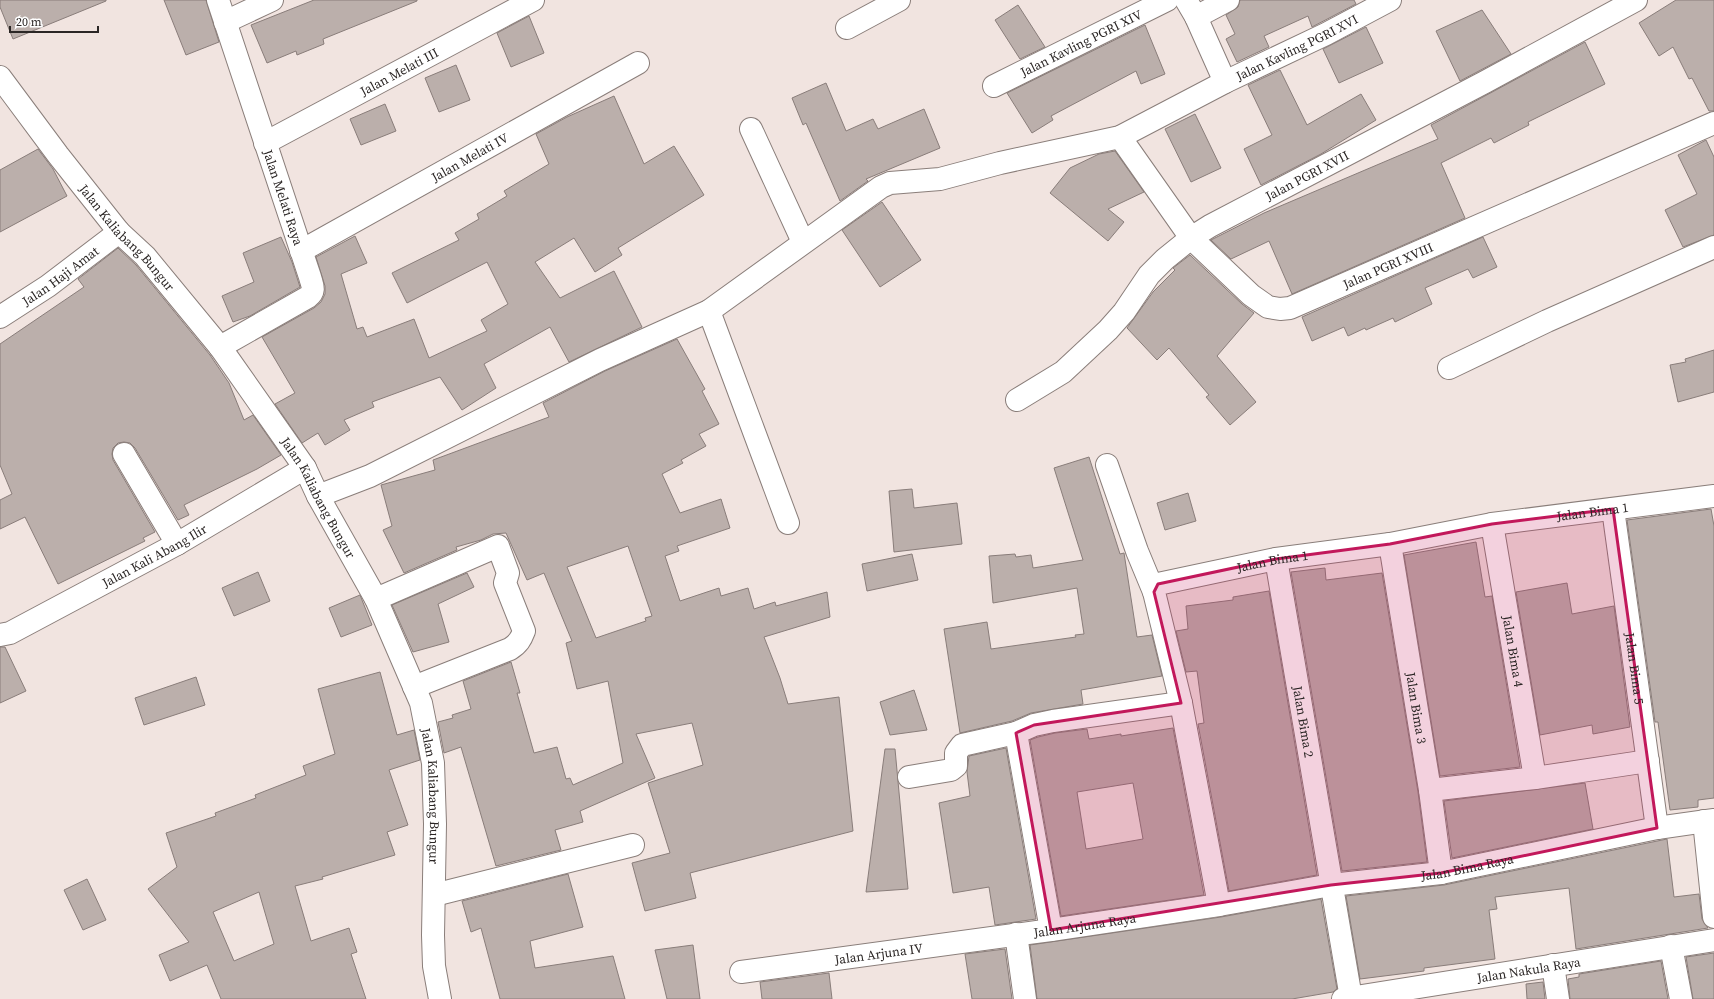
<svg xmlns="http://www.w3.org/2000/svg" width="1714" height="999" viewBox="0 0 1714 999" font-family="'Source Serif 4',serif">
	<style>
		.building { fill: #bbafab; stroke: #897d7a; fill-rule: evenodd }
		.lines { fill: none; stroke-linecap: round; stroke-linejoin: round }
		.street-casing { stroke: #8a7e7a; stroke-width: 24 }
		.secondary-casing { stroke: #8a7e7a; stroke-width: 24 }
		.street { stroke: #fff; stroke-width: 22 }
		.secondary { stroke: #fff; stroke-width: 22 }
		.marked { fill: #c2185b; fill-opacity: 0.2; stroke: #c2185b; stroke-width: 3; stroke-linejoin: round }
		.labels { text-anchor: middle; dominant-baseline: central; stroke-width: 4; stroke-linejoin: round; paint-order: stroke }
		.street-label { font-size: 13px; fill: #2b2625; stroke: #fff }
	</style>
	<rect width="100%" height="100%" fill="#f1e4e0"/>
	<g class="building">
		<polygon points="0,0 106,0 106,1 13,39 0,7"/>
		<polygon points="164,0 206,0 219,42 186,55"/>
		<polygon points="314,0 417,0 417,1 323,39 324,44 297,55 296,51 267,63 251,25"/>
		<polygon points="1240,0 1354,0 1356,4 1312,27 1308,16 1264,36 1269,47 1237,62 1226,39 1235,34 1226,15 1238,7"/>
		<polygon points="1676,0 1714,0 1714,111 1709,111 1692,78 1689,79 1673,47 1659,56 1639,23"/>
		<polygon points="1018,5 1045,47 1020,59 995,20"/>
		<polygon points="1482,10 1511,54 1460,81 1436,31"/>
		<polygon points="529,16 544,53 511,67 497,33"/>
		<polygon points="1145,25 1165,74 1141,84 1136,71 1051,116 1053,120 1032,133 1007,93"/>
		<polygon points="1366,27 1383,63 1339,83 1323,49"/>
		<polygon points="1585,42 1605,84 1528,122 1529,125 1494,143 1491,138 1441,163 1465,218 1292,294 1269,241 1231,259 1211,240 1264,213 1438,139 1431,125"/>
		<polygon points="456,65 470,100 439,112 425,78"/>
		<polygon points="1280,70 1307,125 1361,94 1376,120 1321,154 1261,185 1244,149 1272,135 1248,85"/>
		<polygon points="826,83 846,131 873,119 878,129 924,109 940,148 866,179 868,181 840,201 806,123 803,125 792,98"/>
		<polygon points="614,96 644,164 674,146 704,195 618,248 622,255 595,272 574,238 535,262 560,298 614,271 642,327 569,362 550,327 484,364 496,388 462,410 440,377 372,402 374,407 344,420 350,430 325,445 318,433 302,443 275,404 295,393 262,337 314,308 321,302 325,294 325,286 316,257 355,236 367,263 341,274 357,329 363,327 367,337 414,319 429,358 487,331 481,320 508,304 487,262 407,303 392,273 459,240 455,233 479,219 477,214 507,196 504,191 549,164 536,134 567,117"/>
		<polygon points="385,104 396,131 361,145 350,119"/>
		<polygon points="1195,114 1221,168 1191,182 1165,129"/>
		<polygon points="1706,140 1714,157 1714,235 1683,247 1665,210 1697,194 1678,155"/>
		<polygon points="38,149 53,169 67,196 0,232 0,170"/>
		<polygon points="1115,151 1144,192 1108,209 1124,222 1108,241 1050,193 1070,168 1099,154"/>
		<polygon points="882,202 921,260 880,287 842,230"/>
		<polygon points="281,237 292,262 300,287 250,316 233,322 222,296 254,282 243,253"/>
		<polygon points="1483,237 1497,267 1473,278 1468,269 1425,288 1432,304 1395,322 1393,318 1366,330 1365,328 1348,336 1344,327 1312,341 1302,317"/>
		<polygon points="118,248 136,265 210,355 229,383 244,420 253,415 281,455 257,469 184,505 189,515 178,520 135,448 130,443 124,442 118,443 113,448 112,454 113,460 155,532 143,538 145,541 58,584 25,517 0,529 0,500 12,494 0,465 0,344 84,287 78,279"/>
		<polygon points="1190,255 1242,304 1254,313 1217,356 1256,402 1230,425 1206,397 1209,395 1169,348 1157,360 1127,328 1153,292 1175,270 1173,268"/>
		<path d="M677,339L705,389L702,391L719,424L699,434L706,446L681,460L683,463L662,474L680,513L721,499L730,528L677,546L679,551L665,556L680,601L719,588L721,596L748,588L754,609L775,602L776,606L827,592L830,617L764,637L780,678L788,704L839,697L853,831L690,873L696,898L645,911L632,863L670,853L648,783L703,765L692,723L636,734L655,778L580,811L583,822L555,830L561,850L496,866L461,747L444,753L438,722L453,718L452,715L471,709L463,681L511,662L520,693H517L534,753L557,747L566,779L570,778L573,785L623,763L608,681L577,689L566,643L572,641L544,573L527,580L506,533L493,534L481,540L456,547L457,550L404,573L383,530L392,526L381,485L435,470L433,460L549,417L543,403L605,371ZM628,546L652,616L645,618L646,621L596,638L567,567Z"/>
		<polygon points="1714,350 1714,392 1678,402 1670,365 1686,362 1685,359"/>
		<polygon points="1089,457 1120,554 1124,553 1137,637 1152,635 1162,676 1081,690 1083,704 1031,713 1012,721 960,733 944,629 987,622 991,649 1076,637 1075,635 1084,634 1077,588 993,603 989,556 1015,554 1016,557 1031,555 1033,568 1083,560 1054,468"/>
		<polygon points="912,489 914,508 957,503 962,544 894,552 889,491"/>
		<polygon points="1188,493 1196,521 1165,530 1157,503"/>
		<polygon points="1711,509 1714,526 1714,798 1698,800 1698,807 1670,810 1658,722 1655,722 1627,520"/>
		<polygon points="1476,542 1485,597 1492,596 1520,767 1440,776 1404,555"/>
		<polygon points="912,554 918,580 867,591 862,564"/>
		<polygon points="1325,568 1326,580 1382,573 1418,792 1427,862 1342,871 1291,572"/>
		<polygon points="258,572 270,601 234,616 222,588"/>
		<polygon points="467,573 474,587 438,604 449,642 413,652 392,605"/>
		<polygon points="1567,583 1572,614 1614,606 1630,727 1593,734 1592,725 1540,735 1516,592"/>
		<polygon points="1269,591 1317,875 1229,891 1198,724 1204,723 1197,671 1186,672 1176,631 1188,629 1186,606 1233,600 1233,597"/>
		<polygon points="360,595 372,625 341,637 329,608"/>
		<polygon points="0,647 5,647 26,691 0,703"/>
		<path d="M380,672L397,735L414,730L420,760L389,770L408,825L387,832L395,855L322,877L323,879L295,886L311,941L349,928L357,952L351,954L366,999H221L207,965L170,981L159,955L189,942L148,889L177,867L166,833L216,816L215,813L256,798L255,795L306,775L303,766L335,754L318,689ZM259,892L274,944L234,961L213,912Z"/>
		<polygon points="196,677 205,705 144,725 135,698"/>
		<polygon points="914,690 927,730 890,735 880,702"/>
		<path d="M1173,728L1204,895L1061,916L1030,740L1038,737L1055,733L1087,729L1089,739L1121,734V736ZM1133,783L1143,839L1086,849L1077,792Z"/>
		<polygon points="1006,748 1036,919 995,925 989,887 953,893 939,803 970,796 967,772 969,756"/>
		<polygon points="885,749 895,749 908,889 866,892"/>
		<polygon points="1585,783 1593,829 1452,858 1444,801"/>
		<polygon points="1667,839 1674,897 1699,894 1702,919 1708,928 1576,949 1569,888 1495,897 1497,909 1489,910 1495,959 1424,968 1424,971 1360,979 1346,896 1444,885"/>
		<polygon points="568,874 583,927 530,941 535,968 613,956 625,999 500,999 481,928 471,932 462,901"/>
		<polygon points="87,879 106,920 83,930 64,890"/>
		<polygon points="1321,899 1337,989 1333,992 1292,999 1037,999 1030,945 1221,917"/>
		<polygon points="693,945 700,999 667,999 655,950"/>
		<polygon points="1005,949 1012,999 972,999 965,954"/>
		<polygon points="1714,953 1714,999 1693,999 1686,957"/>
		<polygon points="1661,961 1668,999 1570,999 1568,979 1579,977 1579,974"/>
		<polygon points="829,973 832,999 762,999 760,982"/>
		<polygon points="1543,982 1545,999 1527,999 1526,984"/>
	</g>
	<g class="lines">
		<defs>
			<g id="street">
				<path id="s1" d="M218,0L310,277C312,285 316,291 308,297L220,347"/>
				<polyline points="1186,0 1196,17 1225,82"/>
				<polyline points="1196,17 1228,0"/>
				<polyline points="225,22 272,0"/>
				<polyline points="847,28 899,0"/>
				<path id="s2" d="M994,86L1167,0"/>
				<polyline points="751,129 803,242"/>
				<path id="s3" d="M1120,137L1191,238L1251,295L1268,307L1280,309L1290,308L1714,123"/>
				<path id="s4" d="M265,143L533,0"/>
				<path id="s5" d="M301,251L638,63"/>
				<polyline points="709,311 788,523"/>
				<path id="s6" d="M0,317L48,286L119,232"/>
				<polyline points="1449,368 1547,321 1714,247"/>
				<path id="s7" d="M1017,400L1063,372L1108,330L1124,312L1149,275L1165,259L1191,238L1210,226L1485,82L1636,0"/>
				<polyline points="124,454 177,544"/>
				<polyline points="1107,465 1137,551 1154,592"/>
				<path id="s8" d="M318,496L370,476L600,360L709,311L881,187L890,183L940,179L1000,163L1120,137L1225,82L1326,34L1390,0"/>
				<path id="s9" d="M1613,509L1657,828"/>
				<path id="s10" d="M1492,524L1535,778"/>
				<path id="s11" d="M1390,544L1430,790L1441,873"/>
				<path id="s12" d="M1276,559L1351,998"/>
				<path d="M376,599L498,546L508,573L505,583L524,631C521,639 518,644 510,649L414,687"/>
				<path id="s13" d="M0,635L10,633L177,544L305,468"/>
				<polyline points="909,777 951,770 956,766 956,753 962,745 1016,733"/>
				<polyline points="1430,790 1535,778 1648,761"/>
				<polyline points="1704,821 1714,917"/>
				<polyline points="434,895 633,845"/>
				<path id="s14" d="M1219,905L1181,703L1154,592L1155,587L1158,584L1276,559L1390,544L1492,524L1714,496"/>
				<polyline points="1051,930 1016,733 1034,725 1053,721 1181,703"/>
				<polyline points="1016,934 1025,999"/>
				<polyline points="1671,946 1681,999"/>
				<polyline points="1553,965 1558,999"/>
				<path id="s15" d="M741,972L1051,930L1219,905L1331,885L1441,873L1657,828L1714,820"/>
				<path id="s16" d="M1343,999L1714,940"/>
			</g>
			<g id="secondary">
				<path id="s17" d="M0,77L58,155L119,232L145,256L220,347L305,468L318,496L376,599L421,703L433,763L435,824L433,935L434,966L440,999"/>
			</g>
		</defs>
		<use href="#street" class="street-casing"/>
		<use href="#secondary" class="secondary-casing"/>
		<use href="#street" class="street"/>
		<use href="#secondary" class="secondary"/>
	</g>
	<path class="marked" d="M1613,509L1657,828L1441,873L1331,885L1051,930L1016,733L1034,725L1181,703L1154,592L1158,584L1276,559L1390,544L1492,524Z"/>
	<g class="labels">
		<g class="street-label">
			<text stroke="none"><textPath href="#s2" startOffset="97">Jalan Kavling PGRI XIV</textPath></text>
			<text stroke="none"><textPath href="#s8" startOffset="1088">Jalan Kavling PGRI XVI</textPath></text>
			<text stroke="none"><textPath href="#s4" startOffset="152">Jalan Melati III</textPath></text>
			<text stroke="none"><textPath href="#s5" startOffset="193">Jalan Melati IV</textPath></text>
			<text stroke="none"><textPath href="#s7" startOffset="372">Jalan PGRI XVII</textPath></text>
			<text stroke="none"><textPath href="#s1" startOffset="208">Jalan Melati Raya</textPath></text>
			<text stroke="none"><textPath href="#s17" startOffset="205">Jalan Kaliabang Bungur</textPath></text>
			<text stroke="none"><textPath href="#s3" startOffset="356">Jalan PGRI XVIII</textPath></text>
			<text stroke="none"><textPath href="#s6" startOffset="73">Jalan Haji Amat</textPath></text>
			<text stroke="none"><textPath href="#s17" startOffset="529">Jalan Kaliabang Bungur</textPath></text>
			<text stroke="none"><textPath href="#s14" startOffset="770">Jalan Bima 1</textPath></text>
			<text stroke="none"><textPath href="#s13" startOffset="174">Jalan Kali Abang Ilir</textPath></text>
			<text stroke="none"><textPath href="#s14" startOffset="446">Jalan Bima 1</textPath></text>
			<text stroke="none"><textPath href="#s10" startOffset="129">Jalan Bima 4</textPath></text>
			<text stroke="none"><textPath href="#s9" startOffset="161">Jalan Bima 5</textPath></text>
			<text stroke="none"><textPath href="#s11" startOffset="166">Jalan Bima 3</textPath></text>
			<text stroke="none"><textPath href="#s12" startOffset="165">Jalan Bima 2</textPath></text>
			<text stroke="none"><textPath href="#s17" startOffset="853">Jalan Kaliabang Bungur</textPath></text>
			<text stroke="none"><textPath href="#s15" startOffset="734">Jalan Bima Raya</textPath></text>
			<text stroke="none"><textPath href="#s15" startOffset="347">Jalan Arjuna Raya</textPath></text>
			<text stroke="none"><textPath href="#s15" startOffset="139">Jalan Arjuna IV</textPath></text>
			<text stroke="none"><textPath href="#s16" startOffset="188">Jalan Nakula Raya</textPath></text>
		</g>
	</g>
	<path d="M10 26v6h88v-6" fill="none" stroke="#2b2625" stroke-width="2"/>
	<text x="16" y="26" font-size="12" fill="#2b2625" stroke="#ffffff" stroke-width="3" paint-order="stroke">20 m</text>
</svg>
